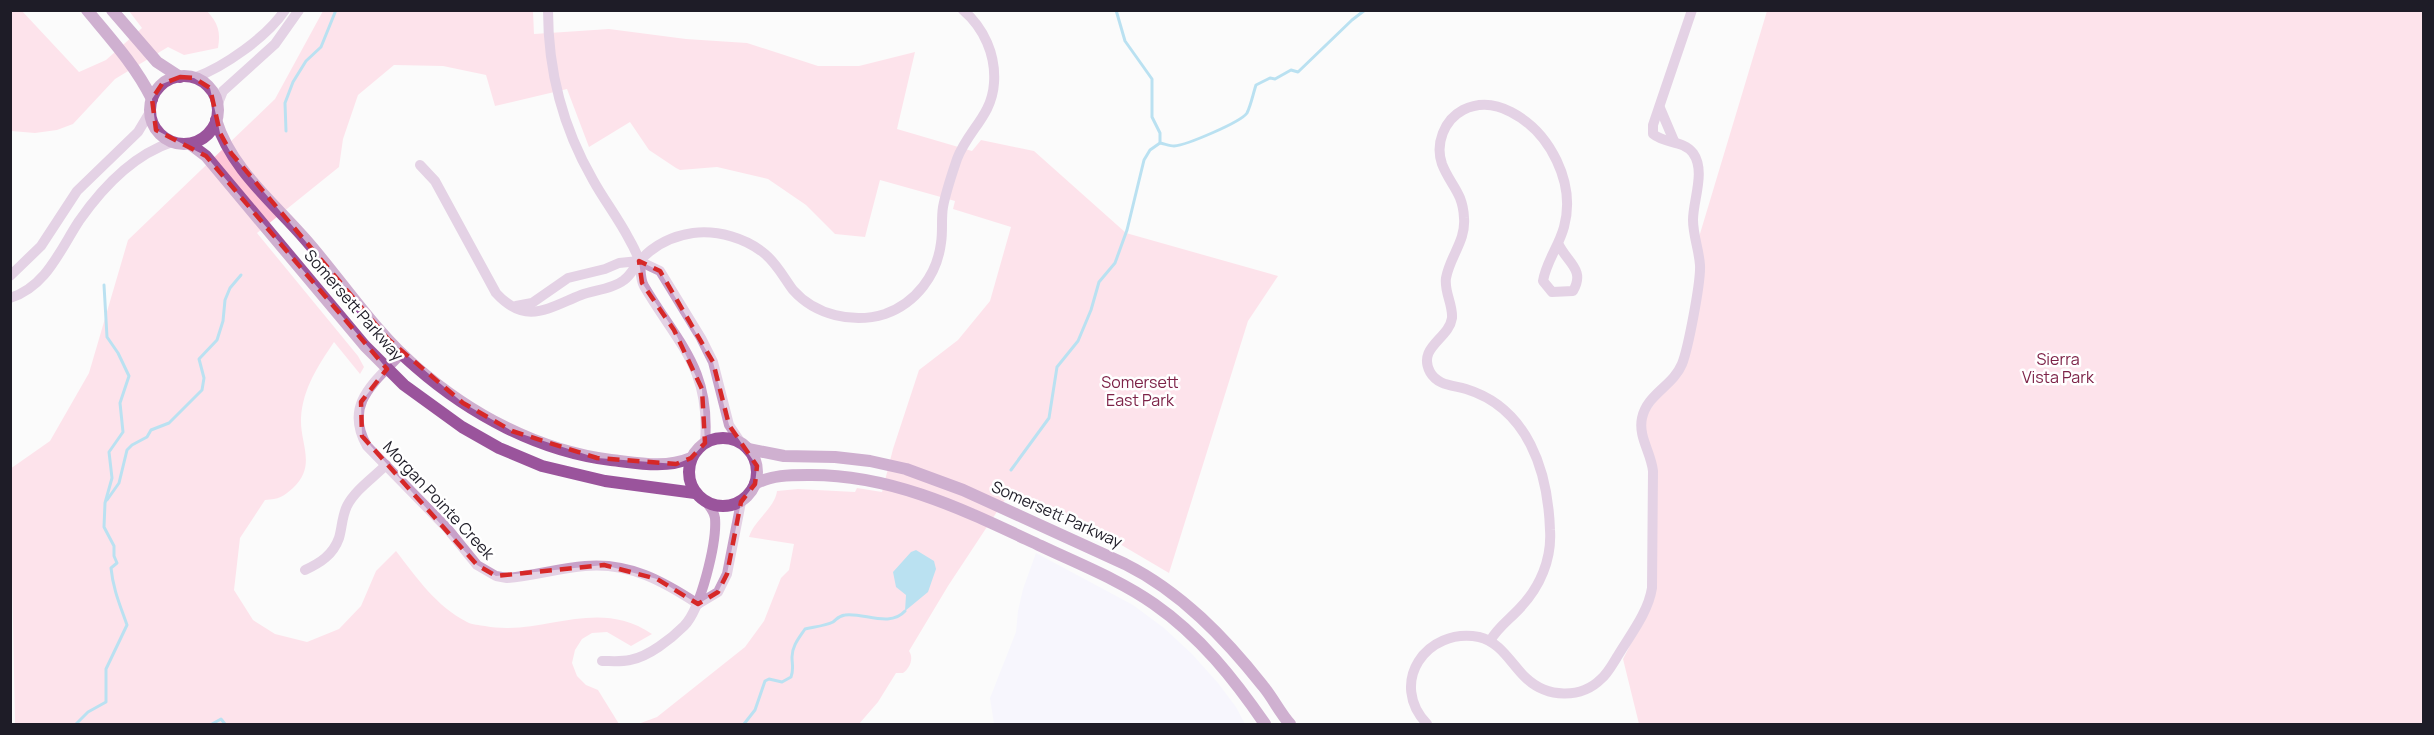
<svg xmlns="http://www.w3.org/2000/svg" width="2434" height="735" viewBox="0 0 2434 735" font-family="Manrope,sans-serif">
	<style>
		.built { fill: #f1effe }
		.green { fill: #ffc6d7 }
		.water { fill: #6cc2e5 }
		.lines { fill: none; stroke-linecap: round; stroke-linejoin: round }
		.stream { stroke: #6cc2e5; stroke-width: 3 }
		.minor { stroke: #c8a1c9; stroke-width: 10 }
		.major { stroke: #9a549c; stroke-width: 12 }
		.marked { fill: none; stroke: #d62828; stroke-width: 4.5; stroke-dasharray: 12 8; stroke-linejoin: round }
		.labels { text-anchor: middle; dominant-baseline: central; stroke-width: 5; stroke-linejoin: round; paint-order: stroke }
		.street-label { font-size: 16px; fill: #1e1c27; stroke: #fff }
		.park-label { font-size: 16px; fill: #7d2348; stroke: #fff }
	</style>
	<rect width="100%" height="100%" fill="#fbfbfb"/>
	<polygon class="built" points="1036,553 1133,605 1164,628 1192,654 1218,683 1236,707 1245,724 994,724 990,698 1016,632 1018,611 1023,589"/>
	<g class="green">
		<path d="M10,11H22L79,72L106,60L142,28L129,11H207C218,23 221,32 218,48L184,55L168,47L115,79L73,124L57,130L35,133L11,131Z"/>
		<path d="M323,11H533L534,34L609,29L686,39L747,43L818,66H859L915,52L897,129L972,151L981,140L1034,151L1126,233L1278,276L1248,321L1169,573L1101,533L1010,492L948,586L909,651C914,658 910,668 903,673H896L878,702L859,724H638L657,717L745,647L764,621L781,578L789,570L794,544L749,537C754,520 775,508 777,491L798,489L855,492L857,488L882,492L893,449L919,370L958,340L990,301L1011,227L953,209L955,201L880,180L865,237L835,234L806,205L768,179L717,167L680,170L676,168L649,150L630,122L589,147L567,89L495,106L486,75L443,66L394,65L358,95L343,139L339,167L257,233L358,356L364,367L360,374L334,342C318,366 303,388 301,418C300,445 317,465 293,488C283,497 279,499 265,500L240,538L234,590L253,620L275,634L307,642L339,629L361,606L376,571L396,551C417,578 436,606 467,622C472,625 480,625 485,626C543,637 596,596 652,634L631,646L607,632L592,633L582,639L575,650L572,663L577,676L586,685L598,690L619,724H15L10,469L50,441L89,373L128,240L275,99Z"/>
		<polygon points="1767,11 2423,11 2423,724 1639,724 1623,659 1654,599 1656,468 1646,436 1645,417 1690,353 1699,237"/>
	</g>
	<polygon class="water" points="916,550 934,561 936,569 928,592 905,611 906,595 896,587 893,572 911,552"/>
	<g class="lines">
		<g class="stream">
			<polyline points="286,131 285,103 293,82 306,61 321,47 336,10"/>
			<path d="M1160,143C1165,144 1170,146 1174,146C1187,145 1241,122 1247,113C1251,105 1253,94 1256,85L1270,78L1275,79L1291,70L1298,72L1352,20L1365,10"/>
			<polyline points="1011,470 1049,418 1057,367 1078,341 1091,310 1099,282 1115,263 1127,230 1144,160 1150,150 1160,143 1160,133 1152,117 1152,79 1125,41 1116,10"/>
			<polyline points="107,500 119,483 127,450 132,445 147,437 151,430 169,423 202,390 204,378 199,359 217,340 223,321 225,300 230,288 241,275"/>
			<path d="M76,724L88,712L106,702V669L127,625C120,605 113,589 111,568L117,563L114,556V546L104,527L105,503L112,478L109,452L123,432L120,403L129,376L118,353L107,337L104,285"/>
			<polyline points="212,724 221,719 225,724"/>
			<path d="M744,724L755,710L765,681L769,679L782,682L791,677C794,669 792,665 792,657C792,646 799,638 805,629C813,627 825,626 833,622C837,619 838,616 845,615C863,612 890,628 905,611"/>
		</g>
		<g class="minor">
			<path d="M548,10C548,71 563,128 593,180C604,200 618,218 629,239C633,246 638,255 640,264C641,271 640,279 644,286C678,344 711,368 705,443"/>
			<path d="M194,78C224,67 267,37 285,10"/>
			<polyline points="217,106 223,91 275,44 299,10"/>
			<polyline points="1660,108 1674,141"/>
			<path d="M420,165L435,181L496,293C526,326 548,308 581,295C594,290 613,289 624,280C630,276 634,268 638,263C652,246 672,236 693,233C718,230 746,238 765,254C777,264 784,278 793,290C815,315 853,324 885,314C916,303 937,275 941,243C943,231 941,219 943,207C946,191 952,174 957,159C968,130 992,116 994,83C996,55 984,28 963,10"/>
			<polyline points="639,261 660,271 701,338 713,362 729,425 741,443"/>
			<polyline points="10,276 41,246 77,191 138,132 150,112"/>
			<path d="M10,298C46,287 60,250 79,221C102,188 133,155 172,142"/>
			<polyline points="516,306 532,303 568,278 605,269 619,263 639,261"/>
			<path d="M402,353C375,382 343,404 367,446L447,528L477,565L496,576L507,578C533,576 559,568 585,566C629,562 663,581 698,604"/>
			<path d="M305,570C320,563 333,555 339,538C342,528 342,516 347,506C355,490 373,478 386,465"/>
			<polyline points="698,604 718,592 727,574 741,502"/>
			<path d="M1490,641C1498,627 1509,620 1520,608C1540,587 1552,559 1550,530C1548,471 1528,408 1466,389C1453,385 1438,386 1430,372C1417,347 1449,339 1452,318C1453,304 1444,292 1446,278C1450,256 1466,241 1464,218C1463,192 1450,185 1442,164C1435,144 1444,120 1463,110C1479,102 1496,104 1511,112C1550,132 1576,183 1564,227C1559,246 1546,262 1543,281L1552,292L1573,291C1586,269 1566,262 1558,243"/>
			<path d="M602,661C611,661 621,662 630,660C648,657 671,639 684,626C701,609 717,542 715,518C714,511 710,507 706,502"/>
			<path d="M1427,724C1388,683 1426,627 1479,637C1501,642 1511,664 1526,678C1547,698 1581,699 1601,679C1608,673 1612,665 1617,657C1630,635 1648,613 1652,588L1653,471C1651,452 1638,437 1642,418C1647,394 1673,386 1682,364C1688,349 1701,282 1700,265C1699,250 1693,235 1693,220C1693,200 1706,171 1693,153C1683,140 1665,144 1653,134V125L1692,10"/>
		</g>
		<g class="major">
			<path d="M87,10C111,39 135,65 152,99"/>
			<polyline points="112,10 157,62 180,77"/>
			<circle cx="184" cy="110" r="34"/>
			<path d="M216,120C231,169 273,202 305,239C342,281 373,330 416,367C470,414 538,451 611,460C638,463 665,469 691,458"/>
			<polyline points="190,144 206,156 216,168 365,346 404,385 462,427 499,448 542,466 605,481 695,493"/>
			<circle cx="723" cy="472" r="34"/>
			<path d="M748,449L784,456L835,457L870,461L906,469L963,490L1125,564C1181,592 1225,638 1263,686C1273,698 1280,713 1290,724"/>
			<path d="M755,484C771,475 790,475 808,475C893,474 966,511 1041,546C1079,564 1120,580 1154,604C1200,636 1234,679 1265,724"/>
		</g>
	</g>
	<path d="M0 0H2434V735H0ZM180,77L194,78L210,88L220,133L231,153L388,339L463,403L512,431L597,458L676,464L691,458L705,443L702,389L674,330L642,283L639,261L660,271L713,362L729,425L757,466L755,484L741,502L727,574L718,592L698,604L657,579L604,565L496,576L477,565L362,436L361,402L387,369L206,156L156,130L152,99L162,84Z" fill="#fbfbfb" fill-opacity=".55" fill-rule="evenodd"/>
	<path class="marked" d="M180,77L194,78L210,88L220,133L231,153L388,339L463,403L512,431L597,458L676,464L691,458L705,443L702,389L674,330L642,283L639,261L660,271L713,362L729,425L757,466L755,484L741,502L727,574L718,592L698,604L657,579L604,565L496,576L477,565L362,436L361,402L387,369L206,156L156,130L152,99L162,84Z"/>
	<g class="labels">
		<g class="street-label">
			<text transform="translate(354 305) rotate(49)">Somersett Parkway</text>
			<text transform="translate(439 500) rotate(47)">Morgan Pointe Creek</text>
			<text transform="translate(1057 514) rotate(24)">Somersett Parkway</text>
		</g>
		<g class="park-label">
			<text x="2058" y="359">Sierra<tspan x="2058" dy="18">Vista Park</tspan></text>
			<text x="1140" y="382">Somersett<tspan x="1140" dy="18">East Park</tspan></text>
		</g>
	</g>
	<rect width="2434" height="735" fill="none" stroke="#1e1c27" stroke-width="24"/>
</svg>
